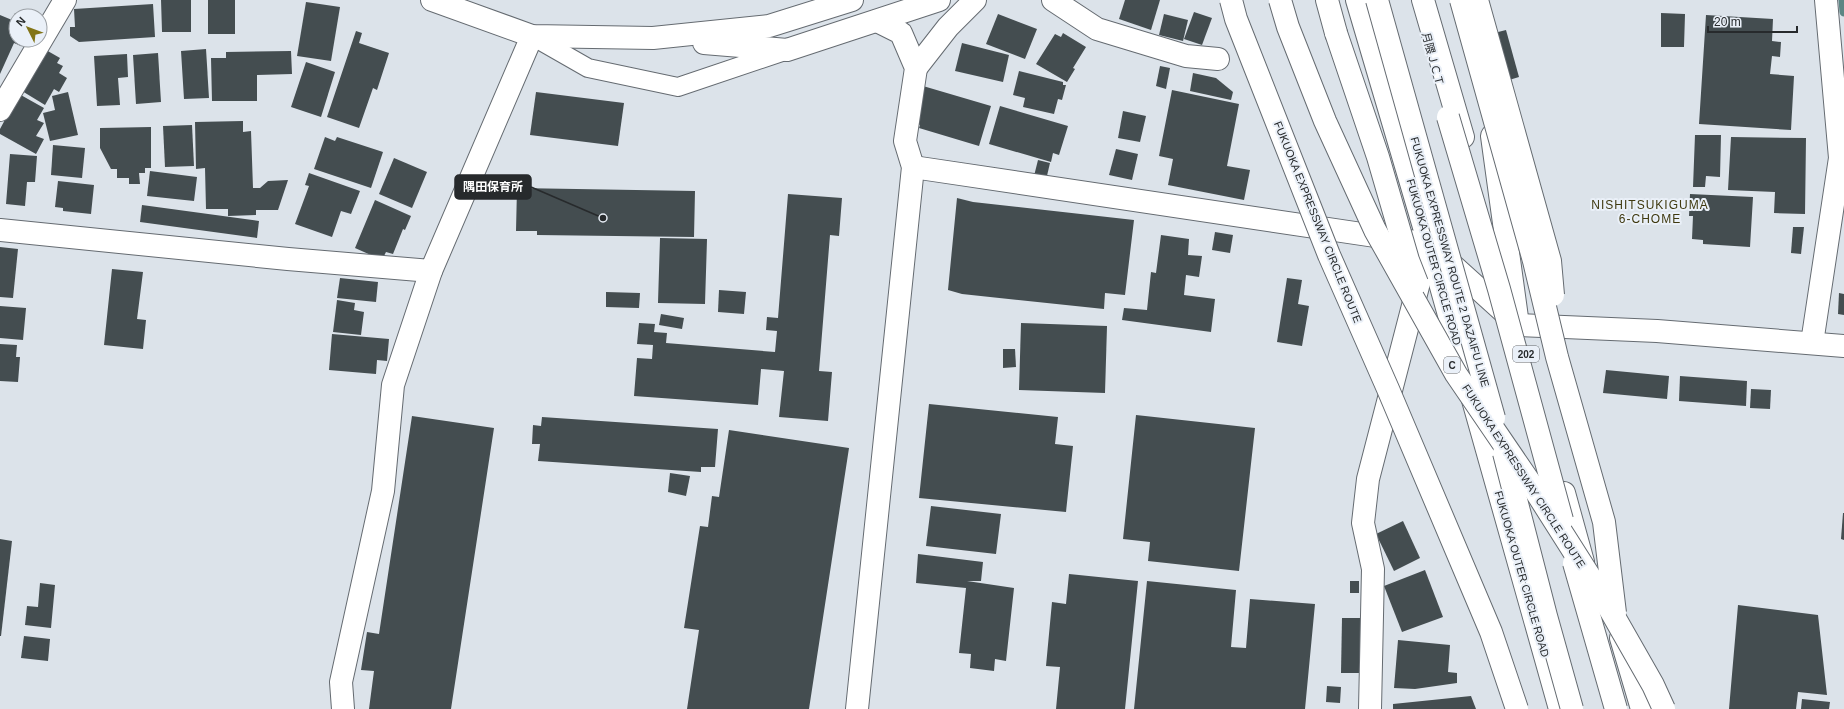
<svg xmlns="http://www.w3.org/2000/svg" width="1844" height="709" viewBox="0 0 1844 709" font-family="Helvetica,'Noto Sans JP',sans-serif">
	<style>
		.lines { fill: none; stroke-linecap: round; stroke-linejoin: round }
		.stream { stroke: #5c8684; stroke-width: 9 }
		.building { fill: #444d50 }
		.lane-casing { stroke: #656b71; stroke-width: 20 }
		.street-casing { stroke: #656b71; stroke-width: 24 }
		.secondary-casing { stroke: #656b71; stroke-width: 24 }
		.highway-casing { stroke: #656b71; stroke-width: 24 }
		.lane { stroke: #fff; stroke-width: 18 }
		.street { stroke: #fff; stroke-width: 22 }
		.secondary { stroke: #fff; stroke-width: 22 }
		.highway { stroke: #fff; stroke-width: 22 }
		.highway-bridge-casing { stroke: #656b71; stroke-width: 24; stroke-linecap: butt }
		.highway-bridge { stroke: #fff; stroke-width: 22 }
		.labels { text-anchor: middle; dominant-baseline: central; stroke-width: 4; stroke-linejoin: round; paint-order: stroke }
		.shield { fill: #eaf0f8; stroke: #626569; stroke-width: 1 }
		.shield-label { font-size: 10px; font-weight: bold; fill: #272a2c }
		.street-label { font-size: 11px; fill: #272a2c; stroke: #eaf0f8 }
		.neighbourhood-label { font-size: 12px; letter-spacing: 1px; fill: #3f390f; stroke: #eaf0f8 }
		.leader { fill: none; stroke: #272a2c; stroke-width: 1.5 }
		.callout-dot { fill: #272a2c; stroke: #eaf0f8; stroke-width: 1.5 }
		.callout { fill: #272a2c; stroke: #272a2c; stroke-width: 1.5 }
		.callout-label { font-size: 12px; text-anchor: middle; font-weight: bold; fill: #fff }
	</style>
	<rect width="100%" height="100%" fill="#dce3ea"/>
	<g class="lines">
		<polyline class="stream" points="1843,0 1844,12"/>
	</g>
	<g class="building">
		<polygon points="161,0 191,0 191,32 162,32"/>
		<rect x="208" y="0" width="27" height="34"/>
		<polygon points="1125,0 1160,0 1151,30 1119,19"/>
		<polygon points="306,2 340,7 331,61 297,56"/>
		<polygon points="153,4 155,37 79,42 70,36 70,27 75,27 74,9"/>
		<polygon points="1194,12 1212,18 1202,45 1184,39"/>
		<polygon points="15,13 21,16 16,16 16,40 24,40 21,46 14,43 0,74 0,15 12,20"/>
		<polygon points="1661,13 1685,14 1684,47 1661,47"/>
		<polygon points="998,14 1037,29 1025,59 986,44"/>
		<polygon points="1164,14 1188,20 1183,41 1159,35"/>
		<polygon points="1706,15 1773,19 1772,41 1781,42 1780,57 1772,56 1770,74 1794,76 1791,130 1699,124"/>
		<polygon points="1506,30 1519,77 1476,90 1463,41"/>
		<polygon points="356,31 362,33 359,43 389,53 377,90 373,88 359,128 327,117"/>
		<polygon points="1063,33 1086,47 1073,68 1075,69 1067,82 1036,64 1055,34 1061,37"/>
		<polygon points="962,43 1009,55 1003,82 955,71"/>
		<polygon points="206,49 209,98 184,99 181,51"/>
		<polygon points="46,50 60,58 57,63 63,66 59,73 67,78 59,92 54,89 45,105 22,91"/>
		<polygon points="291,51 292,74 257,75 257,101 212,101 211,58 226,58 226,52"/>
		<polygon points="158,53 161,102 136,104 133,55"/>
		<polygon points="127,54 128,77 118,78 120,105 97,106 94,56"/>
		<polygon points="306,62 335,72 321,117 291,107"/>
		<polygon points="1160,66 1170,68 1166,89 1156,86"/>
		<polygon points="1019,71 1063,82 1063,85 1066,85 1062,100 1058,99 1054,114 1023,107 1025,98 1013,95"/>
		<polygon points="1193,73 1216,78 1233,92 1231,100 1190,91"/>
		<polygon points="923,86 991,106 979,146 919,128 920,125 916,123"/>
		<polygon points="1172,90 1239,104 1227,166 1250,170 1244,200 1168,185 1173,159 1159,156"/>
		<polygon points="68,92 78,135 50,141 43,113 55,110 52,96"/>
		<polygon points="536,92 624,103 618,146 530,135"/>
		<polygon points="19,94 44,108 37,120 44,123 36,136 44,139 36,154 0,134 0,129"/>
		<polygon points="1000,106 1068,126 1059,155 1053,153 1051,162 989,144"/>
		<polygon points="1123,111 1146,116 1140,142 1118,138"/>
		<polygon points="243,121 243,132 251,131 253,188 260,188 268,181 288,180 278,210 256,210 256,215 228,216 228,209 206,209 205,168 196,169 195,122"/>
		<polygon points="192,125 194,166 165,167 163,126"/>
		<polygon points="151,127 151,168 145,168 145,173 139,173 140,184 129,184 129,178 117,178 117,169 111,169 100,148 100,128"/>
		<polygon points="1695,135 1721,135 1720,177 1706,176 1705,187 1693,187"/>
		<polygon points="325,137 335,141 337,137 383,152 371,188 314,169"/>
		<polygon points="1731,137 1806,138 1805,214 1774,213 1775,192 1728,190"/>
		<polygon points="53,145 85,148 82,178 51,175"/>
		<polygon points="1116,149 1138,154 1132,180 1109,175"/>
		<polygon points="10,154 37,156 35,182 27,182 25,206 6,204"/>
		<polygon points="394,158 427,172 412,208 379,194"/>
		<polygon points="1038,160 1050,163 1046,180 1034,176"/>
		<polygon points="150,171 197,177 194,201 147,196"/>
		<polygon points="309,173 360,191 351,214 341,211 332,237 295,224 309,186 305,185"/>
		<polygon points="58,181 94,185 91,214 63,211 63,208 55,207"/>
		<polygon points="517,188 695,191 694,237 537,235 537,231 516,231"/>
		<polygon points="788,194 842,198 839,236 830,235 819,371 832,372 828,421 779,417 784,371 761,369 758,405 634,396 637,358 652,359 653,345 637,344 639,323 655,324 654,332 667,333 666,343 775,352 777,331 766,330 767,317 778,318"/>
		<polygon points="1690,194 1753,197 1750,247 1703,244 1703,240 1692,239 1693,216 1689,216"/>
		<polygon points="957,198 973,202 1134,220 1125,295 1105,293 1104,309 962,294 948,290"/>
		<polygon points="375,200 411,216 405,230 403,229 393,254 386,252 382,260 355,248"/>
		<polygon points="142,205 259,221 257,238 140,222"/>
		<polygon points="1793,227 1804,227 1801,254 1791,253"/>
		<polygon points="1215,232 1233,235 1230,253 1212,250"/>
		<polygon points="1161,235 1189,239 1188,255 1202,256 1199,277 1186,275 1184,295 1215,299 1211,332 1122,320 1124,308 1147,310 1151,272 1156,273"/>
		<polygon points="660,238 707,239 705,304 658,303"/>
		<polygon points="0,247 18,249 13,298 0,297"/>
		<polygon points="112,269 143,272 137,319 146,320 143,349 104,345"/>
		<polygon points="340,278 378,282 376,302 337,298"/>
		<polygon points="1287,278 1302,280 1298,304 1309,306 1302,346 1277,342"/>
		<polygon points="719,290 746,292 744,314 718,312"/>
		<polygon points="606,292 640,293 639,308 606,307"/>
		<polygon points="1839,293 1844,294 1844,315 1838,314"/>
		<polygon points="337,300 355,303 354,310 364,312 361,335 333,332"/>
		<polygon points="0,306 26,308 23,340 0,338"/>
		<polygon points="661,314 684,318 682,329 659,325"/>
		<polygon points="1021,323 1107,326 1105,393 1019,390"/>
		<polygon points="332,334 389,339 387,361 377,360 376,374 329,370"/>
		<polygon points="0,344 17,345 16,357 20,357 18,382 0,381"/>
		<polygon points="1003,349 1015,349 1016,367 1003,368"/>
		<polygon points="1606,370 1669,376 1667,399 1603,393"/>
		<polygon points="1680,376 1747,381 1746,406 1679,401"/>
		<polygon points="1751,389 1771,390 1770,409 1750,408"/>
		<polygon points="929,404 1058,417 1055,444 1073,446 1066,512 919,498"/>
		<polygon points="1136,415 1255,428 1239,571 1148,561 1150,542 1123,539"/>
		<polygon points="412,416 494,428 451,709 369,709 374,671 361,670 367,632 379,634"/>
		<polygon points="542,417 718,429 715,467 701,467 701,472 538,461 540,444 532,444 533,425 541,426"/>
		<polygon points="729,430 849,448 809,709 687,709 699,630 684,628 700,526 708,527 712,496 719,497"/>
		<polygon points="670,473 690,476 686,496 668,492"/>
		<polygon points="931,506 1001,514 996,554 926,546"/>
		<polygon points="1843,513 1844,513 1844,540 1841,539"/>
		<polygon points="1403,521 1420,558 1394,571 1376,534"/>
		<polygon points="0,539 12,541 1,636 0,636"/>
		<polygon points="918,554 983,562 981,581 967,581 1014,588 1006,661 995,659 994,671 970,668 971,654 959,653 966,588 916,583"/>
		<polygon points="1425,570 1443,617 1402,632 1384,586"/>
		<polygon points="1069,574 1138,581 1125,709 1056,709 1060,667 1046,666 1052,602 1066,604"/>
		<polygon points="1147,581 1236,590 1231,647 1246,648 1250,599 1315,604 1305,709 1134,709"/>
		<rect x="1350" y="581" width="9" height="12"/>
		<polygon points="40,583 55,585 51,628 25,625 27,606 38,607"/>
		<polygon points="1738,605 1818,615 1827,695 1798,692 1796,709 1729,709"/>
		<polygon points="1342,618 1363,618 1362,673 1341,673"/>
		<polygon points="24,636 50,639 48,661 21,658"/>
		<polygon points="1398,640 1450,645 1448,672 1457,673 1457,683 1415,689 1394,688"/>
		<polygon points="1327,686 1341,687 1340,703 1326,702"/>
		<polygon points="1471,696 1476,709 1393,709 1393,704"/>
		<polygon points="1802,699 1830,702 1829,709 1801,709"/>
	</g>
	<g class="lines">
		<defs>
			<polyline id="lane" points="532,36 588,68 678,87 785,51"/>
			<g id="street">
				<polyline points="432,0 532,36 653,38 769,26 852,0"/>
				<polyline points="1053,0 1097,29 1186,56 1218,59"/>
				<polyline points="704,43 787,50 939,0"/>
				<polyline points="916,68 948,27 975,0"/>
				<polyline points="0,110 65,0"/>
				<polyline points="1492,136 1518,325"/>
				<polyline points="913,167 1429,244 1513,320"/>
				<polyline points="0,230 288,259 431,271 532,36"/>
				<polyline points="1812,343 1840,158 1826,0"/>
				<polyline points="343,709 341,682 383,491 393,385 431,271"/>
				<polyline points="857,709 913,167 905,141 916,68 901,33 877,21"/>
				<polyline points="1370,709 1373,569 1363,523 1368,479 1429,244"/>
			</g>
			<polyline id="secondary" points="1518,325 1657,331 1844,346"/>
			<g id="highway">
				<polyline points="1327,0 1336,33"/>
				<polyline points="1357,0 1429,244 1560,709"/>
				<polyline points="1423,0 1463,137"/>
				<polyline points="1564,493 1583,562"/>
				<polyline points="1621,638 1642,709"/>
			</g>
		</defs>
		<use href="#lane" class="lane-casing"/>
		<use href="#street" class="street-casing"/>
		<use href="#secondary" class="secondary-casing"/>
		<use href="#highway" class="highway-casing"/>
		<use href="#lane" class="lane"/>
		<use href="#street" class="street"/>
		<use href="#secondary" class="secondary"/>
		<use href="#highway" class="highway"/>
		<defs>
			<g id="highway-bridge">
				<polyline points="1231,0 1236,19 1329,255 1388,389 1491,632 1517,709"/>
				<polyline points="1280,0 1288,27 1325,121 1375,230 1456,374 1531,484 1604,599 1653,685 1664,709"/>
				<polyline points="1377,0 1494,418"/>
				<polyline points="1461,0 1534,261 1557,357 1604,522 1615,613"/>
				<polyline points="1477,0 1550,261 1553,295"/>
				<polyline points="1336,33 1378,157 1408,260 1417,283"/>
				<polyline points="1448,117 1499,289 1562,520"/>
				<polyline points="1504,453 1546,616 1572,709"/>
				<polyline points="1574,563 1616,709"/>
			</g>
		</defs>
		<use href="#highway-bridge" class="highway-bridge-casing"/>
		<use href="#highway-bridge" class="highway-bridge"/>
	</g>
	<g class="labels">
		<g class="shield">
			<rect x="1513" y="346" width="26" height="16" rx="3"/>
			<rect x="1444" y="357" width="16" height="16" rx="3"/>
		</g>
		<g class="shield-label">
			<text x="1526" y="354">202</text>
			<text x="1452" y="365">C</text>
		</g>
		<g class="street-label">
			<text transform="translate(1433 59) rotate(75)">月隈ＪＣＴ</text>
			<text transform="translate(1318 222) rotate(68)">FUKUOKA EXPRESSWAY CIRCLE ROUTE</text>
			<text transform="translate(1434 262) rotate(74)">FUKUOKA OUTER CIRCLE ROAD</text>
			<text transform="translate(1450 262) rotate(74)">FUKUOKA EXPRESSWAY ROUTE 2 DAZAIFU LINE</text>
			<text transform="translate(1524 476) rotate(57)">FUKUOKA EXPRESSWAY CIRCLE ROUTE</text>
			<text transform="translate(1522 574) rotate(74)">FUKUOKA OUTER CIRCLE ROAD</text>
		</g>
		<g class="neighbourhood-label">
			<text x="1650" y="205">NISHITSUKIGUMA<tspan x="1650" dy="14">6-CHOME</tspan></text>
		</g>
	</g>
	<path class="leader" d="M603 218L531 187"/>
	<circle class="callout-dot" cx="603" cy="218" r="4"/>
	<rect class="callout" x="455" y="175" width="76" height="24" rx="4"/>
	<g class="callout-label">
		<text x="493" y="191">隅田保育所</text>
	</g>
	<g transform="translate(28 28) rotate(312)"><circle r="19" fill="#eaf0f8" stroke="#9ca1a6"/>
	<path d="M0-3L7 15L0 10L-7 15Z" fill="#827417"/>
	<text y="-6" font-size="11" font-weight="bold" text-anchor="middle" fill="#272a2c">N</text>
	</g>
	<path d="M1708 26v6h89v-6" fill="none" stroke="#272a2c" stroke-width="2"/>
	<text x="1714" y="26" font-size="12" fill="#272a2c" stroke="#eaf0f8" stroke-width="3" paint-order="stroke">20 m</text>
</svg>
